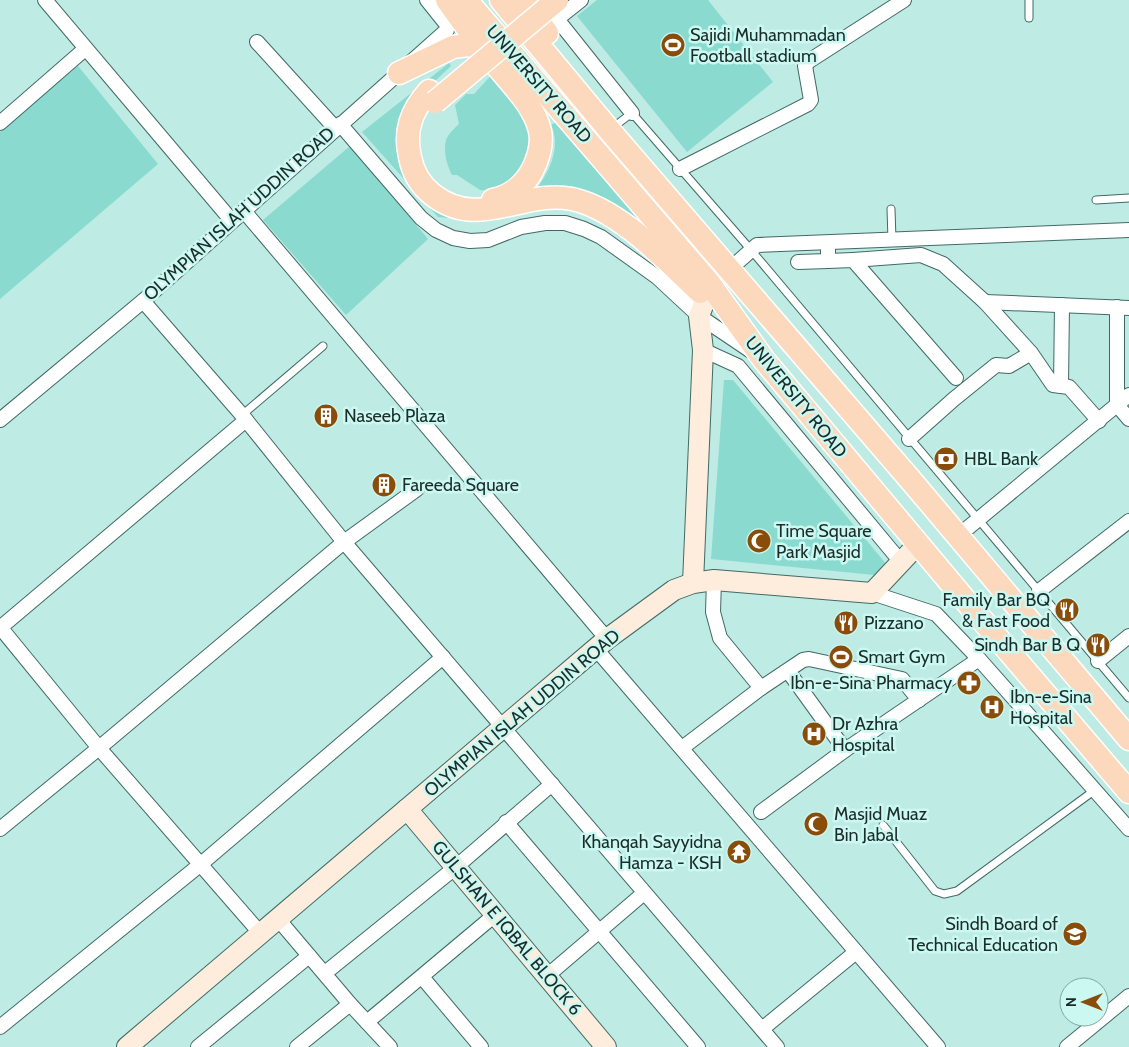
<svg xmlns="http://www.w3.org/2000/svg" width="1129" height="1047" viewBox="0 0 1129 1047" font-family="Cabin,sans-serif">
	<style>
		.green { fill: #8adacf }
		.lines { fill: none; stroke-linecap: round; stroke-linejoin: round }
		.lane-casing { stroke: #416a65; stroke-width: 9 }
		.street-casing { stroke: #416a65; stroke-width: 16 }
		.secondary-casing { stroke: #416a65; stroke-width: 22 }
		.primary-casing { stroke: #fff; stroke-width: 25 }
		.lane { stroke: #fff; stroke-width: 7 }
		.street { stroke: #fff; stroke-width: 14 }
		.secondary { stroke: #feecdd; stroke-width: 20 }
		.primary { stroke: #fcd9bc; stroke-width: 22 }
		.primary-bridge-casing { stroke: #fff; stroke-width: 25; stroke-linecap: butt }
		.primary-bridge { stroke: #fcd9bc; stroke-width: 22 }
		.labels { text-anchor: middle; dominant-baseline: central; stroke-width: 5; stroke-linejoin: round; paint-order: stroke }
		.poi-label { font-size: 18px; fill: #1b2c2a; stroke: #cbf9f2; text-anchor: start }
		.street-label { font-size: 18px; fill: #1b2c2a; stroke: #cbf9f2 }
	</style>
	<rect width="100%" height="100%" fill="#beebe4"/>
	<g class="green">
		<polygon points="597,0 708,0 773,82 687,152 577,16"/>
		<polygon points="449,63 451,66 419,96 404,123 445,214 459,219 438,217 362,132"/>
		<polygon points="78,66 158,164 0,299 0,132"/>
		<path d="M496,70L522,107L533,141L530,164L505,188L490,191L480,190L457,175H452C447,165 443,152 446,140C448,134 455,128 459,124L455,105L466,94H474Z"/>
		<path d="M558,121L665,242L534,192C548,175 562,148 551,125Z"/>
		<polygon points="350,146 428,239 346,315 263,220"/>
		<polygon points="724,380 733,380 892,571 885,576 711,559"/>
	</g>
	<g class="lines">
		<defs>
			<g id="lane">
				<polyline points="1029,18 1029,0"/>
				<polyline points="612,128 632,113 751,250 1129,698"/>
				<polyline points="1096,200 1129,198"/>
				<polyline points="891,209 892,240"/>
				<polyline points="242,415 323,346"/>
				<polyline points="883,825 935,891 944,894 957,891 1095,790"/>
			</g>
			<g id="street">
				<polyline points="45,0 232,221"/>
				<polyline points="581,0 557,19 632,113"/>
				<polyline points="257,42 336,129"/>
				<polyline points="0,123 85,49"/>
				<polyline points="340,124 421,218 436,230 453,238 470,241 488,240 521,227 545,223 565,223 584,229 601,237 657,277 699,316 751,351"/>
				<polyline points="680,169 808,104 811,100 805,66 809,61 904,0"/>
				<polyline points="244,211 607,639"/>
				<polyline points="828,243 828,261 853,260 956,378"/>
				<polyline points="853,260 921,255 943,264 985,302 1031,353 1053,385 1069,387 1099,421"/>
				<polyline points="798,262 828,261"/>
				<polyline points="730,269 757,245 1129,230"/>
				<polyline points="143,301 242,415 344,542 777,1047"/>
				<polyline points="985,302 1129,308"/>
				<polyline points="1117,307 1117,405 1129,419"/>
				<polyline points="703,350 738,366 901,562"/>
				<polyline points="1061,386 1062,305"/>
				<polyline points="0,420 143,301 447,30 447,25 427,0"/>
				<polyline points="909,439 954,399 996,365 1009,366 1031,353"/>
				<polyline points="958,536 1129,395"/>
				<polyline points="714,580 713,612 720,638 761,688"/>
				<polyline points="1039,591 1129,521"/>
				<polyline points="872,593 936,614 979,659 1129,829"/>
				<polyline points="0,627 99,748 261,934"/>
				<polyline points="0,628 246,420"/>
				<polyline points="596,649 938,1047"/>
				<polyline points="1098,661 1129,636"/>
				<polyline points="788,671 845,750"/>
				<polyline points="682,748 761,688 803,660 809,659 902,679 919,700"/>
				<polyline points="761,812 845,750 979,659"/>
				<polyline points="506,822 698,1047"/>
				<polyline points="0,829 99,748 344,542 417,489"/>
				<polyline points="278,919 350,1004 390,1047"/>
				<polyline points="325,973 456,867 552,784"/>
				<polyline points="547,976 644,893"/>
				<polyline points="422,977 481,1047"/>
				<polyline points="367,1022 496,914"/>
				<polyline points="0,1027 201,864 443,657"/>
				<polyline points="762,1029 856,952"/>
				<polyline points="198,1047 309,956"/>
				<polyline points="297,1047 350,1004"/>
				<polyline points="1067,1047 1129,996"/>
			</g>
			<g id="secondary">
				<polyline points="693,583 703,350 699,316 706,298 709,283"/>
				<polyline points="407,809 606,1047"/>
				<polyline points="127,1047 607,639 674,590 693,583 714,580 872,593 918,544"/>
			</g>
			<g id="primary">
				<path d="M447,0C462,21 477,41 493,61C509,82 534,104 540,131C543,145 538,159 532,171C523,187 511,196 493,200"/>
				<polyline points="466,0 709,283 764,360 971,607 1129,792"/>
				<polyline points="501,0 610,131 914,484 1129,739"/>
				<polyline points="523,0 547,33"/>
				<polyline points="399,73 453,47 468,45 483,48"/>
				<path d="M429,91C411,111 404,131 410,157C413,173 420,185 433,195C479,231 523,189 572,199C619,209 666,260 700,292"/>
			</g>
		</defs>
		<use href="#lane" class="lane-casing"/>
		<use href="#street" class="street-casing"/>
		<use href="#secondary" class="secondary-casing"/>
		<use href="#primary" class="primary-casing"/>
		<use href="#lane" class="lane"/>
		<use href="#street" class="street"/>
		<use href="#secondary" class="secondary"/>
		<use href="#primary" class="primary"/>
		<defs>
			<polyline id="primary-bridge" points="435,102 557,0"/>
		</defs>
		<use href="#primary-bridge" class="primary-bridge-casing"/>
		<use href="#primary-bridge" class="primary-bridge"/>
	</g>
	<defs>
		<symbol id="stadium-disc" viewBox="-11 -11 22 22"><circle r="9.5" fill="#894d09" stroke="#cbf9f2"/><path d="M0-5a6.5 5 0 1 0 0 10a6.5 5 0 1 0 0-10ZM-3.5-1.8h7v3.6h-7Z" fill="#fff"/></symbol>
		<symbol id="building-disc" viewBox="-11 -11 22 22"><circle r="9.5" fill="#894d09" stroke="#cbf9f2"/><path d="M-4-6H4V6H1V3H-1V6H-4ZM-2.5-4.3h1.7v1.8h-1.7ZM.8-4.3h1.7v1.8H.8ZM-2.5-1h1.7V.8h-1.7ZM.8-1h1.7V.8H.8Z" fill="#fff"/></symbol>
		<symbol id="bank-disc" viewBox="-11 -11 22 22"><circle r="9.5" fill="#894d09" stroke="#cbf9f2"/><path d="M-6-4H6V4H-6ZM0-2.3a2.3 2.3 0 1 0 0 4.6a2.3 2.3 0 1 0 0-4.6Z" fill="#fff"/></symbol>
		<symbol id="mosque-disc" viewBox="-11 -11 22 22"><circle r="9.5" fill="#894d09" stroke="#cbf9f2"/><path d="M3.5-4.9A6 6 0 1 0 3.5 4.9A5 5 0 1 1 3.5-4.9Z" fill="#fff"/></symbol>
		<symbol id="restaurant-disc" viewBox="-11 -11 22 22"><circle r="9.5" fill="#894d09" stroke="#cbf9f2"/><path d="M-5-6h1v4h1v-4h1v4h1v-4h1v5L-1.5 .5V6h-2V.5L-5-1ZM5-6V6H3V1.5H1.5Q1.5-4 5-6Z" fill="#fff"/></symbol>
		<symbol id="pharmacy-disc" viewBox="-11 -11 22 22"><circle r="9.5" fill="#894d09" stroke="#cbf9f2"/><path d="M-2-6h4v4h4v4h-4v4h-4v-4h-4v-4h4Z" fill="#fff"/></symbol>
		<symbol id="hospital-disc" viewBox="-11 -11 22 22"><circle r="9.5" fill="#894d09" stroke="#cbf9f2"/><path d="M-5-5h3v3.5h4V-5h3V5h-3V1.5h-4V5h-3Z" fill="#fff"/></symbol>
		<symbol id="temple-disc" viewBox="-11 -11 22 22"><circle r="9.5" fill="#894d09" stroke="#cbf9f2"/><path d="M0-6L5-2H3V0L6.5 2.5H4V6H1.5V3h-3V6H-4V2.5H-6.5L-3 0V-2H-5Z" fill="#fff"/></symbol>
		<symbol id="school-disc" viewBox="-11 -11 22 22"><circle r="9.5" fill="#894d09" stroke="#cbf9f2"/><path d="M0-5L7-2L0 1L-7-2ZM-4 1L0 2.5L4 1V4Q0 6-4 4Z" fill="#fff"/></symbol>
	</defs>
	<g fill-rule="evenodd">
		<use href="#stadium-disc" x="659" y="31" width="28" height="28"/>
		<use href="#building-disc" x="312" y="402" width="28" height="28"/>
		<use href="#bank-disc" x="932" y="445" width="28" height="28"/>
		<use href="#building-disc" x="370" y="471" width="28" height="28"/>
		<use href="#mosque-disc" x="745" y="527" width="28" height="28"/>
		<use href="#restaurant-disc" x="1053" y="596" width="28" height="28"/>
		<use href="#restaurant-disc" x="832" y="609" width="28" height="28"/>
		<use href="#restaurant-disc" x="1084" y="631" width="28" height="28"/>
		<use href="#stadium-disc" x="827" y="643" width="28" height="28"/>
		<use href="#pharmacy-disc" x="955" y="669" width="28" height="28"/>
		<use href="#hospital-disc" x="978" y="693" width="28" height="28"/>
		<use href="#hospital-disc" x="800" y="720" width="28" height="28"/>
		<use href="#mosque-disc" x="802" y="810" width="28" height="28"/>
		<use href="#temple-disc" x="725" y="838" width="28" height="28"/>
		<use href="#school-disc" x="1061" y="920" width="28" height="28"/>
	</g>
	<g class="labels">
		<g class="poi-label">
			<text x="690" y="35">Sajidi Muhammadan<tspan x="690" dy="21">Football stadium</tspan></text>
			<text x="344" y="416">Naseeb Plaza</text>
			<text x="964" y="459">HBL Bank</text>
			<text x="402" y="485">Fareeda Square</text>
			<text x="776" y="531">Time Square<tspan x="776" dy="21">Park Masjid</tspan></text>
			<text x="1050" y="600" text-anchor="end">Family Bar BQ<tspan x="1050" dy="21">&amp; Fast Food</tspan></text>
			<text x="864" y="623">Pizzano</text>
			<text x="1080" y="645" text-anchor="end">Sindh Bar B Q</text>
			<text x="858" y="657">Smart Gym</text>
			<text x="952" y="683" text-anchor="end">Ibn-e-Sina Pharmacy</text>
			<text x="1010" y="697">Ibn-e-Sina<tspan x="1010" dy="21">Hospital</tspan></text>
			<text x="832" y="724">Dr Azhra<tspan x="832" dy="21">Hospital</tspan></text>
			<text x="834" y="814">Masjid Muaz<tspan x="834" dy="21">Bin Jabal</tspan></text>
			<text x="722" y="842" text-anchor="end">Khanqah Sayyidna<tspan x="722" dy="21">Hamza - KSH</tspan></text>
			<text x="1058" y="924" text-anchor="end">Sindh Board of<tspan x="1058" dy="21">Technical Education</tspan></text>
		</g>
		<g class="street-label">
			<text transform="translate(539 84) rotate(49)">UNIVERSITY ROAD</text>
			<text transform="translate(239 214) rotate(-42)">OLYMPIAN ISLAH UDDIN ROAD</text>
			<text transform="translate(796 397) rotate(51)">UNIVERSITY ROAD</text>
			<text transform="translate(522 713) rotate(-40)">OLYMPIAN ISLAH UDDIN ROAD</text>
			<text transform="translate(507 928) rotate(50)">GULSHAN E IQBAL BLOCK 6</text>
		</g>
	</g>
	<g transform="translate(1084 1002) rotate(270)"><circle r="24" fill="#cbf9f2" stroke="#85a7a2"/>
	<path d="M0-4L9 19L0 12L-9 19Z" fill="#894d09"/>
	<text y="-8" font-size="14" font-weight="bold" text-anchor="middle" fill="#1b2c2a">N</text>
	</g>
</svg>
